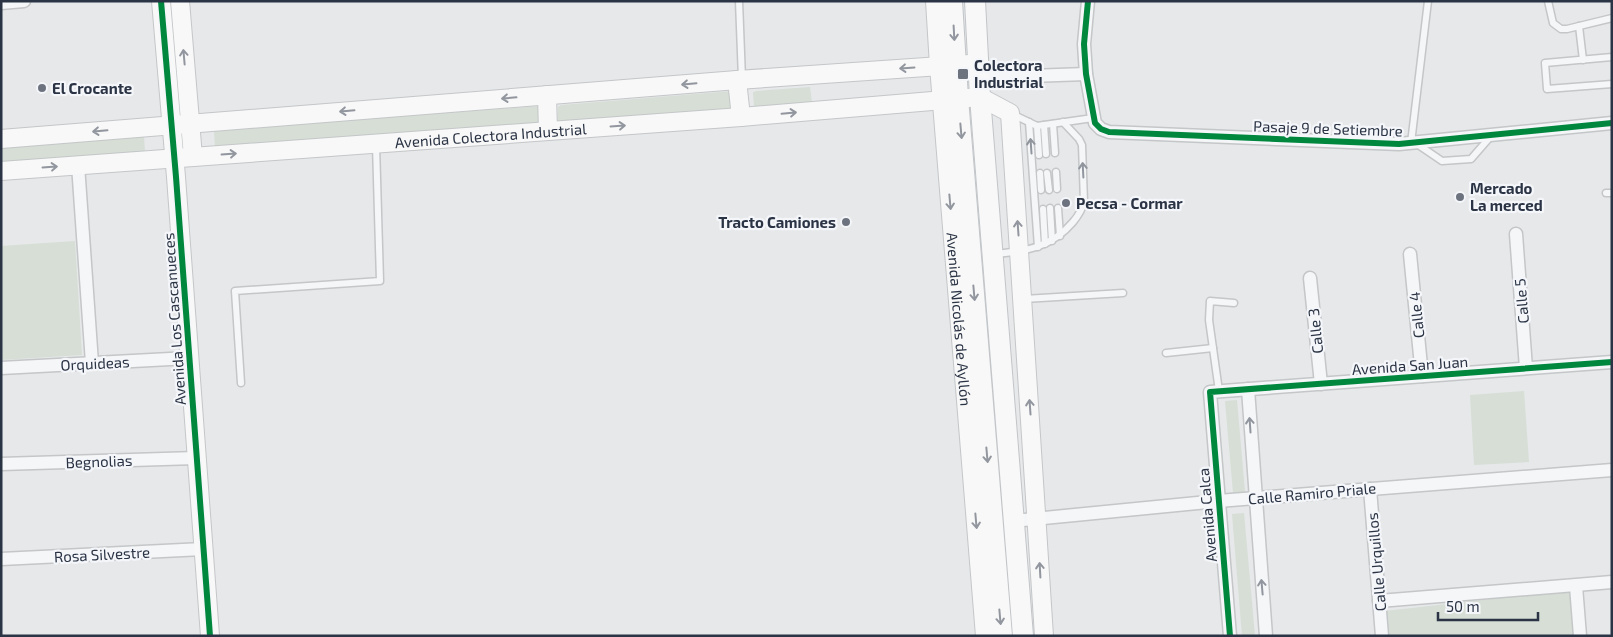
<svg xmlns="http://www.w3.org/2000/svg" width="1613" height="637" viewBox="0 0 1613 637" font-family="'Exo 2',sans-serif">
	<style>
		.green { fill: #d6ded6 }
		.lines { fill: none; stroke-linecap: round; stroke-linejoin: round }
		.lane-casing { stroke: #c4c6c8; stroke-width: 9 }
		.street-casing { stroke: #c4c6c8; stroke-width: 15 }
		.secondary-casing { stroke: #c4c6c8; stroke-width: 20 }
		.primary-casing { stroke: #c2c5c8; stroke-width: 22 }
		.lane { stroke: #f5f6f7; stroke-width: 6 }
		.street { stroke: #f5f6f7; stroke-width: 12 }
		.secondary { stroke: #f8f8f8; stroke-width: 18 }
		.primary { stroke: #f8f8f8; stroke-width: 20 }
		.cycleway-casing { stroke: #f4f6f9; stroke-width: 9 }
		.cycleway { stroke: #00873e; stroke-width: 6 }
		.oneway { stroke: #92969e }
		.oneway2 { stroke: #90959e }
		.poi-dot { fill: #6c737f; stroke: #f4f6f9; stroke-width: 2 }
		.labels { text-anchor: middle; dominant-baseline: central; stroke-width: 4.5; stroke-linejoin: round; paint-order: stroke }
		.poi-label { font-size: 15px; font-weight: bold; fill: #2b3445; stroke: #f4f6f9; text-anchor: start }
		.street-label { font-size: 15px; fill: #2b3445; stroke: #f4f6f9 }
	</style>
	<rect width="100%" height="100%" fill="#e6e8ea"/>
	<g class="green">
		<polygon points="810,87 812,103 756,107 754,106 753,92 757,91"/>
		<polygon points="732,91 737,108 561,123 558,121 558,107 561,105"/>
		<polygon points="541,106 545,123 215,148 214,130"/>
		<polygon points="144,136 145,153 1,165 1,146"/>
		<polygon points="75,241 82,355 1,360 1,246"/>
		<polygon points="1524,391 1529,462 1474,465 1470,395"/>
		<polygon points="1237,400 1245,492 1233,493 1225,401"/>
		<polygon points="1244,513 1255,636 1242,636 1232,514"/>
		<polygon points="1578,589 1582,636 1386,636 1385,611"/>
	</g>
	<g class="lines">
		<defs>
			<g id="lane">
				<polyline points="739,1 742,79"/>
				<polyline points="1548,1 1553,23 1561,29 1567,29 1612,18"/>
				<polyline points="1579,26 1583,60"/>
				<polyline points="1612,57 1545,63 1547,89 1612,84"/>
				<polyline points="1012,114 1037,126 1039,155"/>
				<polyline points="1029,122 1038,247"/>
				<polyline points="1053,124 1055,153"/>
				<polyline points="1044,125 1046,154"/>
				<polyline points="1037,126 1093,118"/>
				<polyline points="1411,143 1428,1"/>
				<polyline points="1417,144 1442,161 1471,159 1491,136"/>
				<polyline points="1056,172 1057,189"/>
				<polyline points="1040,173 1041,190"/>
				<polyline points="1047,173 1049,190"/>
				<polyline points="1606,193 1612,193"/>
				<polyline points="1050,208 1052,241"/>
				<polyline points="1058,208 1060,236"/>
				<polyline points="1043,209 1045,244"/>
				<path d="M996,254C1027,251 1052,247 1073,222C1078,216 1082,210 1084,202L1082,145L1079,139L1063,122"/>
				<polyline points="1024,299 1123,293"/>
				<polyline points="1166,353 1213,348"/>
				<polyline points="241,383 235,291 380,281 376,145"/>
				<polyline points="1219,391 1209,320 1210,301 1234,303"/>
			</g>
			<g id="street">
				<polyline points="1088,1 1084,44 1086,74 1095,123 1101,129 1109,132 1399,144 1612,123"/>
				<polyline points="1,3 24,1"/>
				<polyline points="979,78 1086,74"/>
				<polyline points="78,165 92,363"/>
				<polyline points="1516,234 1526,368"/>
				<polyline points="1410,254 1422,376"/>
				<polyline points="1310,278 1321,384"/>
				<polyline points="1,368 189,358"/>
				<polyline points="1248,389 1266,636"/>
				<polyline points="1,464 196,458"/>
				<polyline points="1370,489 1382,636"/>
				<polyline points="1013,521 1218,501 1612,470"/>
				<polyline points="1,559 203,549"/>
				<polyline points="1576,586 1580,636"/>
				<polyline points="1379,601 1612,582"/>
				<polyline points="1230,636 1210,392 1612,362"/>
			</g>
			<g id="secondary">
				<polyline points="161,1 176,177 210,636"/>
				<polyline points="180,1 193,157"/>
				<path id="s1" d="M935,1L939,66L985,636"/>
				<polyline points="737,80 741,117"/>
				<polyline points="547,95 548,131"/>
				<polyline points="1,139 737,80 970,64"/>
				<path id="s2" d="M1,171L741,117L980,97L1010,113L1044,636"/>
			</g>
			<g id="primary">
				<polyline points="952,1 958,98 1002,636"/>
				<polyline points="975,1 980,97 1023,636"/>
			</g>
		</defs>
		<use href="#lane" class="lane-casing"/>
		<use href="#street" class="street-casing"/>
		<use href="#secondary" class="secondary-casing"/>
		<use href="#primary" class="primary-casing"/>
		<use href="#lane" class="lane"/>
		<use href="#street" class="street"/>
		<use href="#secondary" class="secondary"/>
		<use href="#primary" class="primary"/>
		<defs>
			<g id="cycleway">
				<polyline points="161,1 176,177 210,636"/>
				<polyline points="1088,1 1084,44 1086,74 1095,123 1101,129 1109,132 1399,144 1612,123"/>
				<polyline points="1230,636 1210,392 1612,362"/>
			</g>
		</defs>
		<use href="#cycleway" class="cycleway-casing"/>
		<use href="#cycleway" class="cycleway"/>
	</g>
	<defs><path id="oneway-shaft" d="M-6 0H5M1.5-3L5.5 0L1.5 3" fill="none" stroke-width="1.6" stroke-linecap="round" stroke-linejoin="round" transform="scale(1.25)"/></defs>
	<g class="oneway">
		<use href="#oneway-shaft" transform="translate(954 33) rotate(87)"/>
		<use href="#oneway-shaft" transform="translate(184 57) rotate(-95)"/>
		<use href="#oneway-shaft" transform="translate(907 68) rotate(176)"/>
		<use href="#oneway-shaft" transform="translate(689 84) rotate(175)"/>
		<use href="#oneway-shaft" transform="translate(509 98) rotate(175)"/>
		<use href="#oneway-shaft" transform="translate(347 111) rotate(175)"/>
		<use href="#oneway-shaft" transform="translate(789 113) rotate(-5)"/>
		<use href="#oneway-shaft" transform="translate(618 126) rotate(-4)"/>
		<use href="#oneway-shaft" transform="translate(100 131) rotate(175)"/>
		<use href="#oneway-shaft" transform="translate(961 131) rotate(85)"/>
		<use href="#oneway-shaft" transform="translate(229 154) rotate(-4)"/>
		<use href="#oneway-shaft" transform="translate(50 167) rotate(-4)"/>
		<use href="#oneway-shaft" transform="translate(950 202) rotate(85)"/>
		<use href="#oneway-shaft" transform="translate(1018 228) rotate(-94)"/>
		<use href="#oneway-shaft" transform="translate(974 293) rotate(85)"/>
		<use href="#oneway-shaft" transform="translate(1030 407) rotate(-94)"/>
		<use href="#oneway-shaft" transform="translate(987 455) rotate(85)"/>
		<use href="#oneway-shaft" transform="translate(976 521) rotate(85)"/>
		<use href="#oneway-shaft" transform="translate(1040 570) rotate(-93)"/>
		<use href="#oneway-shaft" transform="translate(1000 617) rotate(85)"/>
	</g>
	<g class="oneway2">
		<use href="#oneway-shaft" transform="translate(1031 146) rotate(-94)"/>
		<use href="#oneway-shaft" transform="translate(1083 170) rotate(-93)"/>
		<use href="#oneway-shaft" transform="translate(1250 425) rotate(-94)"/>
		<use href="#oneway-shaft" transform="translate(1262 587) rotate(-95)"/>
	</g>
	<g class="poi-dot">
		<rect x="957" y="68" width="12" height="12" rx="2.5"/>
		<circle cx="42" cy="88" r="5"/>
		<circle cx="1460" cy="197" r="5"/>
		<circle cx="1066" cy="203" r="5"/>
		<circle cx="846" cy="222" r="5"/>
	</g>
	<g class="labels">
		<g class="poi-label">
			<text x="974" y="65">Colectora<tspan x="974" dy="17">Industrial</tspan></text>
			<text x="52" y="88">El Crocante</text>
			<text x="1470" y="188">Mercado<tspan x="1470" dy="17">La merced</tspan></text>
			<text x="1076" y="203">Pecsa - Cormar</text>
			<text x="836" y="222" text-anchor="end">Tracto Camiones</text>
		</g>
		<g class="street-label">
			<text transform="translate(1328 128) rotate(2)">Pasaje 9 de Setiembre</text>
			<text stroke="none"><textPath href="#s2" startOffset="491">Avenida Colectora Industrial</textPath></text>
			<text transform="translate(1521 301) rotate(-95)">Calle 5</text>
			<text transform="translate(1416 315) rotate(-96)">Calle 4</text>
			<text transform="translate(174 319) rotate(-94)">Avenida Los Cascanueces</text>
			<text stroke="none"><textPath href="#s1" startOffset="319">Avenida Nicolás de Ayllón</textPath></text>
			<text transform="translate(1315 331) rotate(-96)">Calle 3</text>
			<text transform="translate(95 363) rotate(-3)">Orquideas</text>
			<text transform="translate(1410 365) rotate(-4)">Avenida San Juan</text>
			<text transform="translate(99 461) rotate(-2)">Begnolias</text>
			<text transform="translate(1312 493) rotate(-5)">Calle Ramiro Priale</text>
			<text transform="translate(1207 515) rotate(-95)">Avenida Calca</text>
			<text transform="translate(102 554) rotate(-3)">Rosa Silvestre</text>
			<text transform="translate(1376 562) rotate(-95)">Calle Urquillos</text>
		</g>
	</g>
	<rect width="1613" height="637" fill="none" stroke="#2b3445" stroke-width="5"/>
	<path d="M1438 612v8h100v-8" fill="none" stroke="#2b3445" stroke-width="2.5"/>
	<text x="1446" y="612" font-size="15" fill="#2b3445" stroke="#f4f6f9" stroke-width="4" paint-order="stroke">50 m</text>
</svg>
